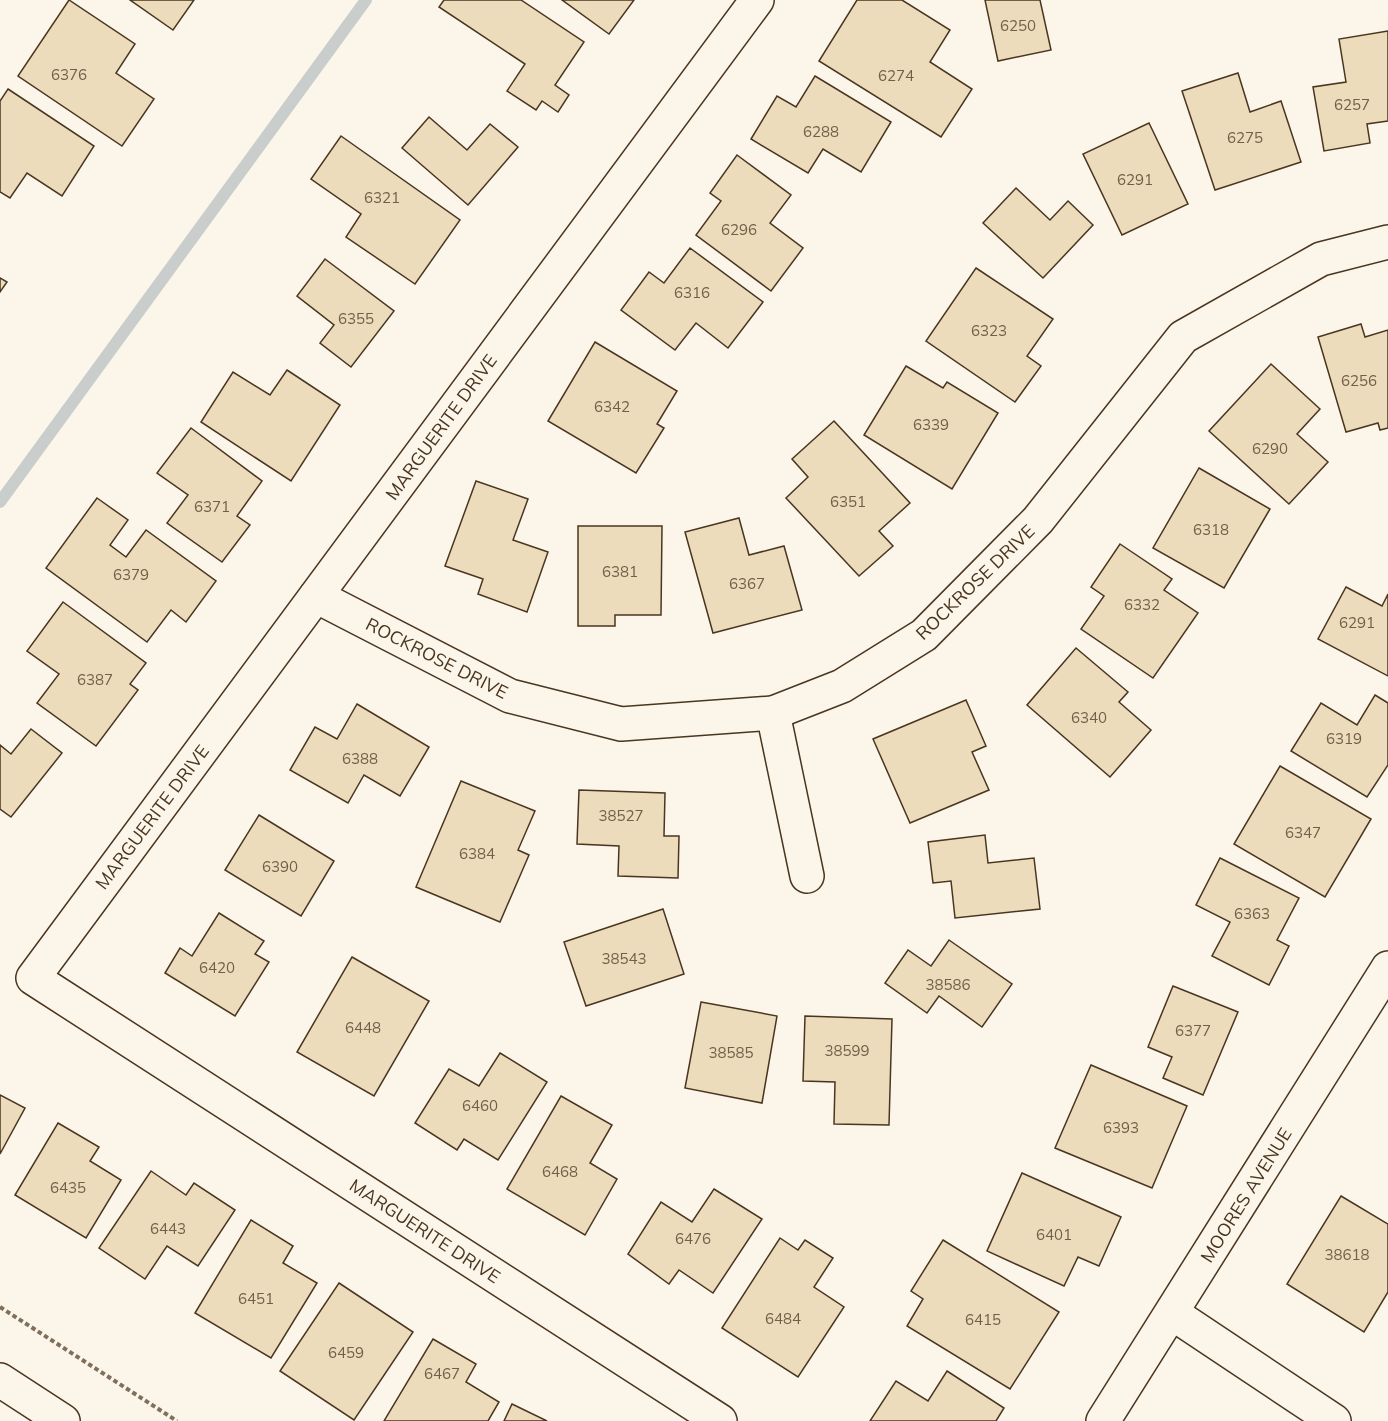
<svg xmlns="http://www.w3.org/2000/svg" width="1388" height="1421" viewBox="0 0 1388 1421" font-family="Mulish,sans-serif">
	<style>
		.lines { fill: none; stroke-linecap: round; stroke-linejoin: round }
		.stream { stroke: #c9cecd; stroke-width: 12 }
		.building { fill: #ecdcbc; stroke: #4a3520; stroke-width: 1.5 }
		.minor-casing { stroke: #4a3520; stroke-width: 36 }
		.path { stroke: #7f6f5c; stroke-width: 4; stroke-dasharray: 4.5 3; stroke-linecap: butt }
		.minor { stroke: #fbf6e9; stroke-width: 33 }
		.labels { text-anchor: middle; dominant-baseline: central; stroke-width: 4.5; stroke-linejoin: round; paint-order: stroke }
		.number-label { font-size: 15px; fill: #725f47 }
		.street-label { font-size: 18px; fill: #4a3520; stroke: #fbf6e9 }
	</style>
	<rect width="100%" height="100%" fill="#fbf6e9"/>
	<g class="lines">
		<polyline class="stream" points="0,502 366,0"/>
	</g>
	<g class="building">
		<polygon points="69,0 135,44 116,73 154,99 122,146 18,76"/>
		<polygon points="130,0 194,0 173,30"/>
		<polygon points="444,0 521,0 584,42 555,85 569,95 558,112 542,101 536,110 507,91 525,64 439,7"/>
		<polygon points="562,0 634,0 609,34"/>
		<polygon points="857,0 902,0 950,30 930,62 972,89 941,137 819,61"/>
		<polygon points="985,0 1040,0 1051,50 998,61"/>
		<polygon points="1388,31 1388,121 1367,124 1370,143 1324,151 1313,87 1346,82 1339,39"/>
		<polygon points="1238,73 1250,112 1281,101 1301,162 1215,190 1182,91"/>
		<polygon points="815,76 891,122 861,172 823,149 808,173 751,139 777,96 796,107"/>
		<polygon points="8,89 94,146 62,196 27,173 10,198 0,192 0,101"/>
		<polygon points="429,117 467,150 490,124 518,147 468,205 402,148"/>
		<polygon points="1149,123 1188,204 1122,235 1083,154"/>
		<polygon points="341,136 460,220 415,284 346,237 361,214 311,179"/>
		<polygon points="737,155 791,195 770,223 803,248 771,291 696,235 721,201 710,193"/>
		<polygon points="1016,188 1050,220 1068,201 1093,225 1043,278 983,223"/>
		<polygon points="690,248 763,302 728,348 696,323 675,350 621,310 649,272 664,283"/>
		<polygon points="325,259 394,311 351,367 320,343 334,325 297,296"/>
		<polygon points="976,268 1053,319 1027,356 1041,366 1015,402 926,341"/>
		<polygon points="0,278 7,282 0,292"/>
		<polygon points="1361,324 1365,337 1388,330 1388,428 1380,430 1378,423 1346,432 1318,337"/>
		<polygon points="595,342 677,391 657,424 664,428 636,473 548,421"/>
		<polygon points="1271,364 1320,409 1297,434 1328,462 1289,504 1209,431"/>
		<polygon points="906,366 943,388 947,382 998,413 952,489 864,435"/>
		<polygon points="287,370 340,405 291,481 201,422 233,372 270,395"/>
		<polygon points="834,421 910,503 879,531 893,546 859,576 786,498 808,477 792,459"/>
		<polygon points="191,428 262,481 237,516 250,525 222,562 167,523 188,495 157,473"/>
		<polygon points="1199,468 1270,509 1224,588 1153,548"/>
		<polygon points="476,481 528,499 513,540 548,552 527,612 478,594 483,579 445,566"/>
		<polygon points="97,498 128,520 110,545 126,557 146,530 216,581 186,622 171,610 147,642 46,568"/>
		<polygon points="739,518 749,555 784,546 802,610 713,633 685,532"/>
		<polygon points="578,526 662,526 661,615 615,615 615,626 578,626"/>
		<polygon points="1120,544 1172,579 1164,590 1198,613 1153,678 1081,629 1104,596 1091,587"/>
		<polygon points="1346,587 1382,606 1388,594 1388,676 1318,639"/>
		<polygon points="63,602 146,663 130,684 138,690 96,746 37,703 59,674 27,651"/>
		<polygon points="1076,648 1128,692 1119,702 1151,730 1110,777 1027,705"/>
		<polygon points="1375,695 1388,703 1388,765 1367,797 1291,751 1321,703 1357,725"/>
		<polygon points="966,700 986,746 972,752 989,790 910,823 873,739"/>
		<polygon points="357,704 429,747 400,796 364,775 348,803 290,770 315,727 337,739"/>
		<polygon points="31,729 62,753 11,817 0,809 0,745 11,754"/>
		<polygon points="1280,766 1371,819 1325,897 1234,844"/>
		<polygon points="461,781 535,811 518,850 529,855 500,922 416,887"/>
		<polygon points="579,790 665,793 664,836 679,836 678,878 618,876 619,846 577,844"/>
		<polygon points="259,815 334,861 301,916 225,870"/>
		<polygon points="985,835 988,863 1034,858 1040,909 955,918 951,881 933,883 928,842"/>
		<polygon points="1220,858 1299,898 1277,940 1289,946 1269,985 1212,956 1230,922 1196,905"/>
		<polygon points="663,909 684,974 586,1006 564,942"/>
		<polygon points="219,913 264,941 255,954 269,962 235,1016 165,973 180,948 192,956"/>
		<polygon points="949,940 1012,984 982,1027 939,996 927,1013 885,983 908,950 931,966"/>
		<polygon points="352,957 429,1001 374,1096 297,1052"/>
		<polygon points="1173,986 1238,1012 1203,1095 1163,1078 1172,1057 1148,1047"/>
		<polygon points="701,1002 777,1016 762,1103 685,1088"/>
		<polygon points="805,1016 892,1019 889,1125 834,1124 835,1082 803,1081"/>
		<polygon points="500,1053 547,1082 498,1160 464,1139 457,1150 415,1123 449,1069 479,1086"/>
		<polygon points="1091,1065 1187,1106 1152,1188 1055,1148"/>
		<polygon points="0,1095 25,1108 0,1154"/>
		<polygon points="561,1096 612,1125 590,1163 617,1179 585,1235 507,1189"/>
		<polygon points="58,1123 99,1147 90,1161 121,1180 86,1238 15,1195"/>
		<polygon points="151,1171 186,1195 194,1183 235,1210 198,1266 167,1246 145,1279 99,1248"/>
		<polygon points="1022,1173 1121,1217 1099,1266 1078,1257 1064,1286 987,1251"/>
		<polygon points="714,1189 762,1219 713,1293 679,1270 669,1284 628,1254 661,1202 692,1222"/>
		<polygon points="1341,1196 1388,1224 1388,1292 1364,1332 1287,1284"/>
		<polygon points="251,1220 293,1246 283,1263 317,1283 271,1358 195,1313"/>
		<polygon points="780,1238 798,1250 805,1240 833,1258 814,1287 844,1307 798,1377 722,1328"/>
		<polygon points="943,1240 1059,1312 1010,1389 907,1326 923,1299 911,1291"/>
		<polygon points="339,1283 413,1332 354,1420 280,1371"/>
		<polygon points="433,1339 476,1364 466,1382 499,1402 488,1421 384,1421"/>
		<polygon points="947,1371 1004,1408 996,1421 870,1421 896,1381 928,1401"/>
		<polygon points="512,1404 547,1421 504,1421"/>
	</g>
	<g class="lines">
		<defs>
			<g id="minor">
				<polyline points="316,596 510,696 621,724 773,713 842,686 924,635 1038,520 1183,337 1321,259 1388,242"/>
				<polyline points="773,713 807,876"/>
				<polyline points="1172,1313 1334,1421"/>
				<polyline points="0,1380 63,1421"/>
				<polyline points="720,1421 33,978 757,0"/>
				<polyline points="1103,1421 1388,968"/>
			</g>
		</defs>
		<use href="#minor" class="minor-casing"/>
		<polyline class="path" points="0,1307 177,1421"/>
		<use href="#minor" class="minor"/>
	</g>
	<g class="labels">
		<g class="number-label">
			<text x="1018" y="25">6250</text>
			<text x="69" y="74">6376</text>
			<text x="896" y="75">6274</text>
			<text x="1352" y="104">6257</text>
			<text x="821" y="131">6288</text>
			<text x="1245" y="137">6275</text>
			<text x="1135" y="179">6291</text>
			<text x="382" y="197">6321</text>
			<text x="739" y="229">6296</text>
			<text x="692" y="292">6316</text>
			<text x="356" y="318">6355</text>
			<text x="989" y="330">6323</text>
			<text x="1359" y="380">6256</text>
			<text x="612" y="406">6342</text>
			<text x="931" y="424">6339</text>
			<text x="1270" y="448">6290</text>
			<text x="848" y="501">6351</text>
			<text x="212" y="506">6371</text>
			<text x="1211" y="529">6318</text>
			<text x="620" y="571">6381</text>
			<text x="131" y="574">6379</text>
			<text x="747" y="583">6367</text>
			<text x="1142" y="604">6332</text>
			<text x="1357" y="622">6291</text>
			<text x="95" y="679">6387</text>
			<text x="1089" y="717">6340</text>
			<text x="1344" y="738">6319</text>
			<text x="360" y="758">6388</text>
			<text x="621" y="815">38527</text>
			<text x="1303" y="832">6347</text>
			<text x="477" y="853">6384</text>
			<text x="280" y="866">6390</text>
			<text x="1252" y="913">6363</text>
			<text x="624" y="958">38543</text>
			<text x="217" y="967">6420</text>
			<text x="948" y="984">38586</text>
			<text x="363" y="1027">6448</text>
			<text x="1193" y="1030">6377</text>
			<text x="847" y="1050">38599</text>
			<text x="731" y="1052">38585</text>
			<text x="480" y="1105">6460</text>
			<text x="1121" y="1127">6393</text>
			<text x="560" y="1171">6468</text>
			<text x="68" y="1187">6435</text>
			<text x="168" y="1228">6443</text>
			<text x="1054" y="1234">6401</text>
			<text x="693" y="1238">6476</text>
			<text x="1347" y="1254">38618</text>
			<text x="256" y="1298">6451</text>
			<text x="783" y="1318">6484</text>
			<text x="983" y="1319">6415</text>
			<text x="346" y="1352">6459</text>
			<text x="442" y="1373">6467</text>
		</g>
		<g class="street-label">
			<text transform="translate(441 427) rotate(-54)">MARGUERITE DRIVE</text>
			<text transform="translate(975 582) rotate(-44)">ROCKROSE DRIVE</text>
			<text transform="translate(437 658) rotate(27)">ROCKROSE DRIVE</text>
			<text transform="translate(152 817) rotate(-53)">MARGUERITE DRIVE</text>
			<text transform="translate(1246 1195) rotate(-58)">MOORES AVENUE</text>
			<text transform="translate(425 1231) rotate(33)">MARGUERITE DRIVE</text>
		</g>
	</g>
</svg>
